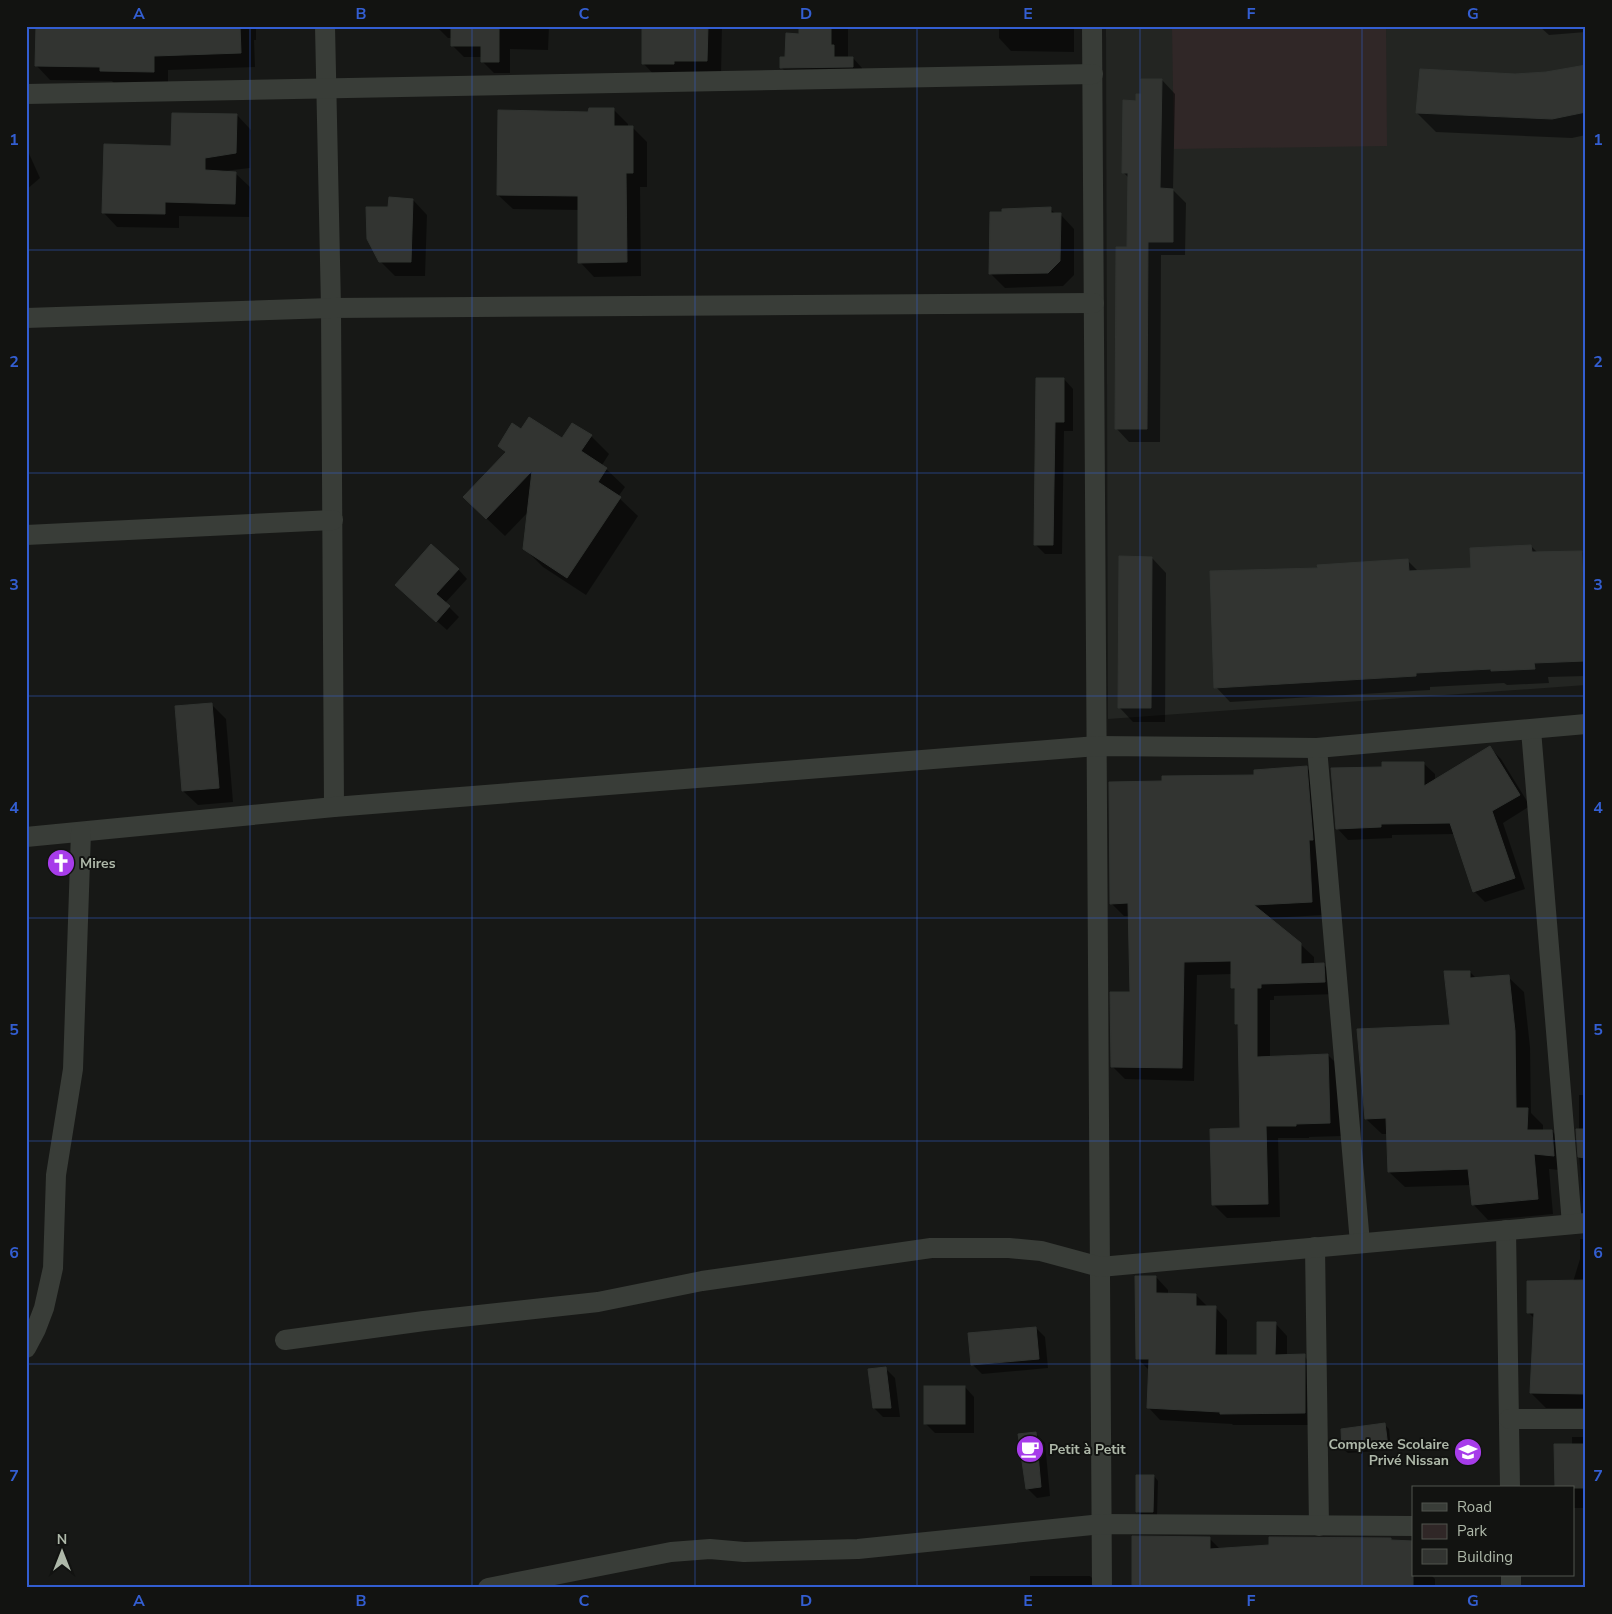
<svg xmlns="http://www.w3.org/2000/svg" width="1612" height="1614" viewBox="0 0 1612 1614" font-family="'Nunito Sans',sans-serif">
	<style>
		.built { fill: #232522 }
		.green { fill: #302727 }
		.shadow { fill: #0007 }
		.building { fill: #323431; stroke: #313431 }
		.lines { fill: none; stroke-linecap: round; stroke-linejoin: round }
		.street { stroke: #393d38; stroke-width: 20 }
		.grid { fill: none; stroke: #335ed1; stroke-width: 1; stroke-opacity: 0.55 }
		.labels { text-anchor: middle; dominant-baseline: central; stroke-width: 4; stroke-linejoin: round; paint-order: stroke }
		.poi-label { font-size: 14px; font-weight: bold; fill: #aeb8a9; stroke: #121311; text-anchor: start }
		.neatline { fill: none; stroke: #335ed1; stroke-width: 2 }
		.grid-label { font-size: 16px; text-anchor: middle; font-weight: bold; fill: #335ed1 }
	</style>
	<rect width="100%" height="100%" fill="#171816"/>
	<polygon class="built" points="1106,26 1586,26 1586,685 1108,719"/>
	<polygon class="green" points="1172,26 1386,26 1387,146 1174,149"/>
	<g class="shadow">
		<polygon points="37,26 256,26 256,40 254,40 255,67 168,70 168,86 116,85 112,81 50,80 36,65"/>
		<polygon points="549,26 548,50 510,49 510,73 494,73 483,62 483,57 464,57 452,45 452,38 448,38 436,26"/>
		<polygon points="643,26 722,26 721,75 657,78 643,63"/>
		<polygon points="800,26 848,26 848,58 853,58 862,68 862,76 791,77 781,67 800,35"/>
		<polygon points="999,26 1074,26 1074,52 1011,51 999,38"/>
		<polygon points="1539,26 1586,26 1586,32 1549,35"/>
		<polygon points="1586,66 1586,135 1572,138 1436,132 1417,113 1515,75 1546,74"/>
		<polygon points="1162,80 1175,94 1173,190 1186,203 1185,255 1161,255 1160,442 1129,442 1116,428 1128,248 1129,178 1123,172 1137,102 1142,95"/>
		<polygon points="613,109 628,124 628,128 633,128 647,142 647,187 640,187 641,276 594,277 580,262 579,210 513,209 498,195 590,113"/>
		<polygon points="237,115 251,130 250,168 224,171 224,172 235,173 250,187 249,217 179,216 179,228 117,227 103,212 172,147"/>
		<polygon points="26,147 40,178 26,190"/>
		<polygon points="413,200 427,215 425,276 395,276 380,261 389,208"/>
		<polygon points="1050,209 1056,214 1060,214 1074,229 1074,275 1063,286 1005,288 991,274 991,214"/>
		<polygon points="1038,379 1064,379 1073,389 1073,431 1064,431 1062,554 1045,554 1035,544"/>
		<polygon points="521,431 562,440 591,436 609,454 602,465 625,487 618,497 638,516 586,595 543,567 525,549 529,511 505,536 483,515 506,453 499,446"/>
		<polygon points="1531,546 1538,553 1581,552 1586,554 1586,676 1548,677 1549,683 1507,685 1504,683 1430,687 1430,690 1230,702 1216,687 1319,569 1407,560 1419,572 1472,569"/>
		<polygon points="1152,558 1166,573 1165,722 1133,722 1119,707"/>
		<polygon points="458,569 467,579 445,603 459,617 447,630 406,594"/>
		<polygon points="211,704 226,719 233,802 198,805 183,791"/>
		<polygon points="1490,748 1501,759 1530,806 1503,823 1525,889 1485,902 1474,891 1455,834 1392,835 1392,838 1348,840 1337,828 1384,768 1423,763 1435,774 1435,781"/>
		<polygon points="1306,767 1319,781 1324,915 1268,918 1300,944 1314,957 1314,964 1323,964 1336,977 1337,994 1274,996 1274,1000 1270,1000 1270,1057 1328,1055 1341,1068 1342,1136 1309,1137 1309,1138 1278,1138 1280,1217 1227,1218 1214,1205 1241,1130 1239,1027 1236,1024 1236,991 1232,987 1232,974 1197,975 1194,1081 1125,1079 1112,1066 1131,994 1130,916 1124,916 1111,903 1163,782 1256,776"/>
		<polygon points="1470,972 1477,979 1508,977 1524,992 1530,1047 1531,1113 1543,1125 1543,1131 1552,1131 1567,1147 1569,1171 1549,1169 1553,1214 1488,1220 1473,1204 1471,1185 1405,1187 1389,1172 1388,1134 1382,1134 1366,1119 1452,1026"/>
		<polygon points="1579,1095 1586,1095 1586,1204 1583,1201 1577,1131 1579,1130"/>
		<polygon points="1580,1239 1586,1239 1586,1408 1546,1408 1531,1393 1535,1319 1528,1312 1573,1282 1580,1259"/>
		<polygon points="1156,1277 1168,1290 1168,1295 1196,1295 1208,1307 1215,1307 1227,1320 1227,1356 1258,1356 1275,1323 1287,1336 1287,1356 1304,1356 1316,1368 1317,1425 1233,1425 1232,1424 1160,1420 1148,1407 1150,1371 1137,1358"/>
		<polygon points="1036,1328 1045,1337 1048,1368 982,1374 972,1364"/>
		<polygon points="885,1368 895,1378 900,1417 883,1417 874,1408"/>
		<polygon points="965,1387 974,1397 974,1433 935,1433 926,1424"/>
		<polygon points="1385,1425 1389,1429 1391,1450 1348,1453 1343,1449"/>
		<polygon points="1036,1434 1045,1443 1050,1496 1037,1498 1027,1488"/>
		<polygon points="1572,1437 1586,1437 1586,1508 1573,1508"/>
		<polygon points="1154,1476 1158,1481 1157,1516 1142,1516 1137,1512"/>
		<polygon points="1209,1538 1221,1550 1391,1539 1393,1542 1413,1543 1413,1575 1431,1575 1435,1579 1435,1588 1133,1588"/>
		<polygon points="1030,1576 1090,1576 1102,1588 1030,1588"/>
	</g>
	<g class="building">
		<polygon points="36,26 240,26 241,53 154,56 154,72 100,71 100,67 35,66"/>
		<polygon points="451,26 499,26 499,62 481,62 481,46 451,46"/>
		<polygon points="642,26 708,26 707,61 674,61 674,64 642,64"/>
		<polygon points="799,26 831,26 831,45 834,45 834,57 853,57 853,67 780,68 780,57 785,57 786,33 799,34"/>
		<polygon points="1586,65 1586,112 1552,119 1416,113 1420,69 1515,74 1546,72"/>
		<polygon points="1141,79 1162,79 1160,188 1173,189 1173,242 1148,242 1147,429 1115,429 1116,247 1127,247 1128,173 1122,173 1123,100 1136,101 1136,94 1141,94"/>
		<polygon points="589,108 614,108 614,126 633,126 633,173 626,173 627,262 578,263 578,196 497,195 498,110 588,112"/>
		<polygon points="172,113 237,114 236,153 205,158 205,170 236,172 235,204 165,202 165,214 102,213 104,144 171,146"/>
		<polygon points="389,197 413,199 411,262 379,262 367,239 366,207 388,207"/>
		<polygon points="1051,207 1051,213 1061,213 1060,261 1048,273 989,274 990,212 1002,212 1002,209"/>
		<polygon points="1036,378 1064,378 1064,422 1055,422 1053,545 1034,545"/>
		<polygon points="529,417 562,438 572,423 592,435 581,451 607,468 598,482 621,497 567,578 523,549 532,471 486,519 463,497 506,452 498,446 512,423 521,429"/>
		<polygon points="431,544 459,569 436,594 450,606 436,622 395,585"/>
		<polygon points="1531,545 1532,552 1582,551 1585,661 1534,663 1535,669 1491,671 1491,669 1416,673 1416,676 1214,688 1210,571 1318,568 1317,565 1408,559 1409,571 1471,568 1470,548"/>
		<polygon points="1119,556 1152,557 1151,708 1118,708"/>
		<polygon points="212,703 219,788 182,791 175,706"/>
		<polygon points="1490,746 1520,795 1492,811 1515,878 1473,892 1450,823 1381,824 1381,827 1336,829 1331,768 1382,767 1382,762 1424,762 1424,786"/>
		<polygon points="1307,766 1313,840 1309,840 1312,902 1254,905 1301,943 1301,964 1324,963 1325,982 1261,984 1261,988 1257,988 1257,1057 1328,1054 1330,1123 1296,1124 1296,1126 1266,1126 1268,1204 1212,1205 1210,1129 1240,1128 1238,1024 1235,1024 1235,988 1231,988 1231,961 1184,962 1182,1068 1111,1067 1110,992 1130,992 1128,903 1110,904 1109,782 1162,781 1162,776 1254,775 1254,770"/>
		<polygon points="1444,971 1470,971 1470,978 1509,975 1515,1031 1516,1108 1528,1108 1527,1130 1552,1130 1554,1156 1534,1154 1538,1199 1472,1205 1468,1169 1388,1172 1386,1118 1365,1119 1357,1029 1450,1025"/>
		<polygon points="1576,1129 1586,1129 1586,1158 1578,1157"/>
		<polygon points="1135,1276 1156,1276 1156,1293 1196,1294 1196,1306 1216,1306 1215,1355 1257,1355 1257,1322 1276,1322 1275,1355 1305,1354 1305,1413 1220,1414 1220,1412 1147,1408 1149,1359 1136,1359"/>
		<polygon points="1586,1280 1586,1394 1530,1393 1534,1313 1527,1313 1527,1281"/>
		<polygon points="1036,1327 1039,1359 971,1365 968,1333"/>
		<polygon points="886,1367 891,1408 873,1408 868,1369"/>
		<rect x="924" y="1386" width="41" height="38"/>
		<polygon points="1385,1423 1388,1447 1342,1449 1341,1429"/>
		<polygon points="1036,1432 1041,1487 1026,1489 1018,1434"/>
		<polygon points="1554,1444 1586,1444 1586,1488 1555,1488"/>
		<polygon points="1136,1475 1154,1475 1153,1512 1136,1512"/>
		<polygon points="1132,1536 1210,1537 1210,1549 1269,1545 1269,1537 1391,1538 1391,1540 1413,1541 1413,1588 1132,1588"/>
	</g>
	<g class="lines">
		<g class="street">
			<polyline points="325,26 331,308 334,807"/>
			<polyline points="1092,26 1102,1588"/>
			<polyline points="26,94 1093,74"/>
			<polyline points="26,318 331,308 1094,303"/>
			<polyline points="26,535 333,520"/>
			<polyline points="1531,730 1572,1224"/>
			<polyline points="1317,748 1360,1243"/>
			<polyline points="26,837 334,807 1097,746 1317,748 1586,724"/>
			<polyline points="1506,1230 1510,1488"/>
			<polyline points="1315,1247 1319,1526"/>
			<polyline points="285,1340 424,1321 598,1302 702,1281 931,1248 1009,1248 1041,1251 1100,1267 1586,1223"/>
			<polyline points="26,1348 36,1329 44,1308 53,1268 56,1175 73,1069 81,832"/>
			<polyline points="1509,1419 1586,1419"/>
			<polyline points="1511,1575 1511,1588"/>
			<polyline points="488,1588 671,1552 710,1549 744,1552 858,1549 1102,1524 1413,1526"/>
		</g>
	</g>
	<path class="grid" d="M250,26V1588M472,26V1588M695,26V1588M917,26V1588M1140,26V1588M1362,26V1588M26,250H1586M26,473H1586M26,696H1586M26,918H1586M26,1141H1586M26,1364H1586"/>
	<defs>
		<symbol id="church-disc" viewBox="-11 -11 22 22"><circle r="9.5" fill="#a73cea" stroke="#121311"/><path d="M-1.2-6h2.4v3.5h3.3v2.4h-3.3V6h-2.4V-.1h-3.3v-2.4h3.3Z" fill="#fff"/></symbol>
		<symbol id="cafe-disc" viewBox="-11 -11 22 22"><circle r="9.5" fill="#a73cea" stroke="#121311"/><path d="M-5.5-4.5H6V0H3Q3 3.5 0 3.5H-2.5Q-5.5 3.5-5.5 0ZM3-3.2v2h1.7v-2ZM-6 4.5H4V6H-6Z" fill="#fff"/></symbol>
		<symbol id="school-disc" viewBox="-11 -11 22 22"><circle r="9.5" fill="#a73cea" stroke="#121311"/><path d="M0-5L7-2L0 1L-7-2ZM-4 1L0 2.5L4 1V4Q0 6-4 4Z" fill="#fff"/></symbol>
	</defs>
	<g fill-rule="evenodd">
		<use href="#church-disc" x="45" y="847" width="32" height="32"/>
		<use href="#cafe-disc" x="1014" y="1433" width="32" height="32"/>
		<use href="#school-disc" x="1452" y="1436" width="32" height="32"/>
	</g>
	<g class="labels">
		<g class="poi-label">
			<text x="80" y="863">Mires</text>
			<text x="1449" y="1444" text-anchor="end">Complexe Scolaire<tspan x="1449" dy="16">Privé Nissan</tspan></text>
			<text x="1049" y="1449">Petit à Petit</text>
		</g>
	</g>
	<rect width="1612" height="1614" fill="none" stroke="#121311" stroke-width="55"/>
	<rect x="1412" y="1486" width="162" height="90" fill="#121311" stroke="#50554e"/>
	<rect x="1422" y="1503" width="25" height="8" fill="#393d38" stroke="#50554e"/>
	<text x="1457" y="1512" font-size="15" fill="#aeb8a9">Road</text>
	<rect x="1422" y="1524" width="25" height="15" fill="#302727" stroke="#50554e"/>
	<text x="1457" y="1536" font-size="15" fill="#aeb8a9">Park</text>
	<rect x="1422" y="1549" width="25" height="15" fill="#323431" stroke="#50554e"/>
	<text x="1457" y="1562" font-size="15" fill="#aeb8a9">Building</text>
	<g transform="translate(62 1552)" stroke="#121311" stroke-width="4" paint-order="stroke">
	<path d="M0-4L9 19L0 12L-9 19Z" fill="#aeb8a9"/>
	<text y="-8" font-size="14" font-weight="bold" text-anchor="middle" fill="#aeb8a9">N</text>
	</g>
	<rect x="28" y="28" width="1556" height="1558" class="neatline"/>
	<g class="grid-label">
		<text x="139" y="19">A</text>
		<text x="361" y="19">B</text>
		<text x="584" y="19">C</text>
		<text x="806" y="19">D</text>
		<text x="1028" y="19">E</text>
		<text x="1251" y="19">F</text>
		<text x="1473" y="19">G</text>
		<text x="14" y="145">1</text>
		<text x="1598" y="145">1</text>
		<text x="14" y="367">2</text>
		<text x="1598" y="367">2</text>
		<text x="14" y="590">3</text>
		<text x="1598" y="590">3</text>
		<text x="14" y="813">4</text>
		<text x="1598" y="813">4</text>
		<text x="14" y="1035">5</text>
		<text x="1598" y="1035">5</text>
		<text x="14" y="1258">6</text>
		<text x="1598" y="1258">6</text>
		<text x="14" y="1481">7</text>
		<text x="1598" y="1481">7</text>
		<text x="139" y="1606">A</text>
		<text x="361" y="1606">B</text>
		<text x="584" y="1606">C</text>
		<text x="806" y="1606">D</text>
		<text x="1028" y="1606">E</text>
		<text x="1251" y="1606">F</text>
		<text x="1473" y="1606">G</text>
	</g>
</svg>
